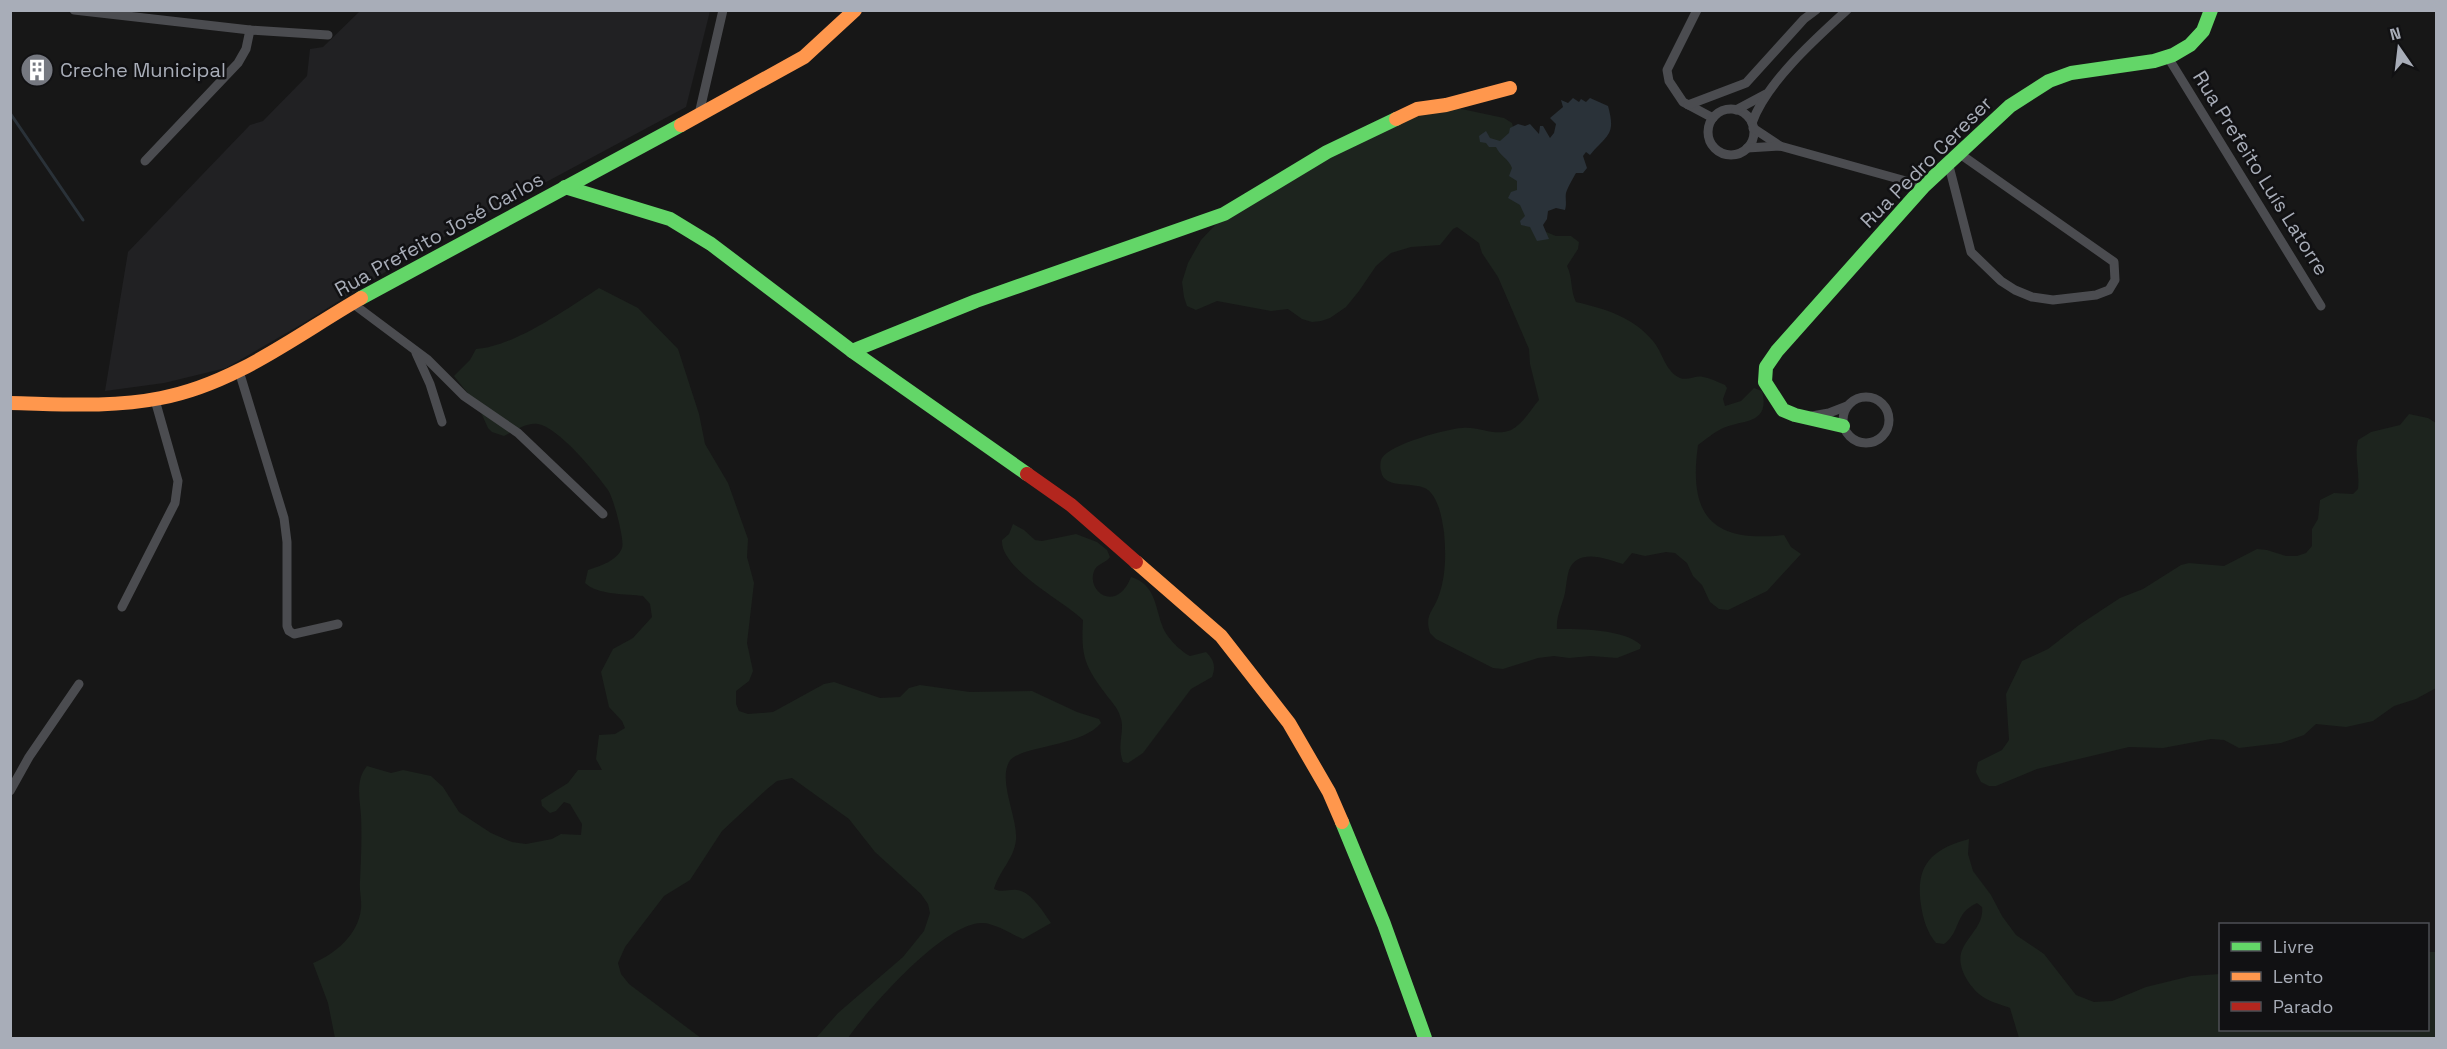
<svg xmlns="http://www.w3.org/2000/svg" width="2447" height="1049" viewBox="0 0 2447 1049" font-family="'Space Grotesk',sans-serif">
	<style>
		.built { fill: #212123 }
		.green { fill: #1d241e }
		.water { fill: #2a3239 }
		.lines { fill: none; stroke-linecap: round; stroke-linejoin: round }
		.stream { stroke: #2a3239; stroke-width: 3 }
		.street { stroke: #4b4c50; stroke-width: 9 }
		.fast { stroke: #63d668; stroke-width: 14 }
		.slow { stroke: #ff974d; stroke-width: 14 }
		.jam { stroke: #b3261e; stroke-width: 14 }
		.labels { text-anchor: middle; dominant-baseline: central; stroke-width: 5; stroke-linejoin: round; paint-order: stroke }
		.poi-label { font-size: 20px; fill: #a8adb8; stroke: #111113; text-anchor: start }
		.street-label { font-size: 20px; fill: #a8adb8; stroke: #111113 }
	</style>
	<rect width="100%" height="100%" fill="#171717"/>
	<polygon class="built" points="360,11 710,11 686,107 427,246 302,324 226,368 164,383 105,391 128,252 250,125 263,121 307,76 310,49 323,47"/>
	<g class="green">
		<path d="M1438,104L1504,118L1512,123L1539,229L1556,236H1571L1579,242L1578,249L1567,266C1573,278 1570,290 1576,302C1606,309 1633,317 1653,341C1663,353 1665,371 1680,378C1688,381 1696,375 1703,377C1710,378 1718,382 1725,385L1727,388L1723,399L1725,406L1741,401L1754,388L1762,391C1771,426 1741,419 1721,429C1713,433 1705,440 1698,445C1688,516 1712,543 1784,535L1791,547L1801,554L1767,591L1728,610L1719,609L1710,602L1702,585L1693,576L1687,563L1675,553L1666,552L1645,556L1632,553L1623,564C1607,559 1578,547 1569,570C1567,577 1566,586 1565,593C1562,606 1556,616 1557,629C1579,629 1624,629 1641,645L1640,649L1617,658L1591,656L1569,658L1554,656L1538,658L1503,669L1493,668L1436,639L1430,633C1424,614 1434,611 1439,595C1446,575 1446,553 1444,532C1442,519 1439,499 1428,490C1416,480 1384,491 1381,471C1380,468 1380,461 1382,458C1391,444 1446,429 1462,428C1479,426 1495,437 1511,430C1523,424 1531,409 1539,400L1530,364L1529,349L1498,277L1482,253L1479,243L1457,227L1453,229L1440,245L1411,247L1391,253L1376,266L1359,291L1346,307L1330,318L1321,321L1312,322L1302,319L1288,309L1271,311L1217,301L1196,310L1187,306L1184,297L1182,282L1188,263L1201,240L1218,222L1267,196L1306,166Z"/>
		<path d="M599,288L638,308L678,349L699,414L705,444L728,483L748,539L747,557L754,583L747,643L753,671L749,681L736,691V704L739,711L748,714L773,712L824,684L834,682L880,698L900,697L909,688L920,685L970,692L1032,691L1077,712L1099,719L1101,723C1080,748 1019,745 1009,762C998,782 1018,818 1016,840C1014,859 999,871 994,889C1002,893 1009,889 1017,890C1032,892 1043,912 1051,923L1023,939C1011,934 993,922 981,923C943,924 869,1008 848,1038H816L838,1013L903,957L924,931L930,913L928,904L921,894L875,852L849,819L792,778L777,781L767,789L722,831L690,880L664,896L625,947L618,963L621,974L629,984L701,1038H335L328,1003L313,963C335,954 358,935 361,909C362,900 359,890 360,881C361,859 362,838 361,816C360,799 355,780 367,766L391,773L403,770L431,776L443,787L459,812L491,833L512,842L526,844L552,839L561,834L581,835L582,824L570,804L564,802L556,811L550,813L542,806L541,800L568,783L578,770H602L596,759L599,735L615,734L625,728L622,721L609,707L601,672L613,649L633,638L652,617L650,604L643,596C627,594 597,595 585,583L588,570C600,566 617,561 622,548C625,540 613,497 608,490C596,473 558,427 538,424C527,422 514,431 504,436L492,432L488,428L478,406L454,376L470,360L476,349C513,347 567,309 599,288Z"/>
		<path d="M2409,414L2428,418L2436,423V688L2416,699L2394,706L2373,721L2346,727L2316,724L2304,735L2281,743L2239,748L2224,740L2211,739L2163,748L2129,747L2037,769L1996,786H1989L1981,782L1976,772L1978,762L2002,750L2009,740L2006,694L2022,661L2048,649L2079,625L2120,598L2143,589L2181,565L2189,563L2224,566L2257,549L2267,550L2286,556H2297L2306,553L2312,546V529L2318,519L2320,500L2334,493L2353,494L2358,489C2360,472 2354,456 2358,440L2371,432L2400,425Z"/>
		<path d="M1013,524L1024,530L1035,540L1042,541L1076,534L1097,542L1107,550L1110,557C1106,563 1099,563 1095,569C1084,590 1116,615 1131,577C1155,584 1155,606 1162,625C1165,636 1180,651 1190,656L1206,652C1214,660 1216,666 1212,677L1191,689L1143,753L1128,763L1123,762C1116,743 1126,731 1120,716C1118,708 1110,700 1105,693C1084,665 1081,655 1083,620C1064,601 1000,569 1002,540L1009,534Z"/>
		<path d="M1969,839L1968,854L1973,871L1991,895L2002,916L2016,935L2044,954L2076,995L2094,1002L2112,1001L2146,987L2191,976L2220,974V1030H2428V952H2436V1038H2019L2010,1008C2002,1005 1991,1002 1983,997C1970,988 1954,965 1963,948C1970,934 1984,924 1982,907L1977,903C1954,913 1961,932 1944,944L1936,943C1927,932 1923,919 1921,905C1915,866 1931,849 1969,839Z"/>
	</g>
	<path class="water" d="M1573,98L1579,102L1581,99L1586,102L1590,98L1608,106C1616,135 1608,134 1590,155L1586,152L1583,156L1587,168L1583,173H1576C1573,178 1568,187 1566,193C1565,198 1567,203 1565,210L1556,208L1548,211L1547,219L1543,225L1549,239L1537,241L1530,227L1521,225L1520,221L1525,216L1520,205L1508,198L1511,192L1517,190V181L1509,176L1512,168C1508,158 1500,156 1496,147H1489L1486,143L1480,142L1479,136L1486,131L1490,138L1500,141L1509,133L1510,128L1518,124L1525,126L1530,124L1539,134L1540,126H1543L1550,138L1554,133L1556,124L1550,118L1563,107L1561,100L1568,103Z"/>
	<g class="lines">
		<polyline class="stream" points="10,113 83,220"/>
		<g class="street">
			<polyline points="74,10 250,30 328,35"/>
			<polyline points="1697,10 1667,70 1669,81 1683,102 1713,118"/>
			<polyline points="2169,59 2321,306"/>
			<polyline points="1688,105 1746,83 1804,19 1816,10"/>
			<circle cx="1731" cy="132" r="23"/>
			<polyline points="1736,110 1766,94"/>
			<polyline points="699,114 723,10"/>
			<path d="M1752,123C1766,83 1815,39 1847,10"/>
			<polyline points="1753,128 1780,146"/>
			<polyline points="1747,148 1780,146 1924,186"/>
			<polyline points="145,161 238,63 246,49 250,30"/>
			<polyline points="1949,166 1971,252 2001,281 2015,290 2032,297 2053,300 2096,295 2109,290 2115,280 2114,262 1960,154"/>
			<polyline points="352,303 427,359 464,396 518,433 603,514"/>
			<polyline points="416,353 430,384 442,422"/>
			<polyline points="239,371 284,518 287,542 287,626 289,631 294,634 338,624"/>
			<circle cx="1866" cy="420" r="23"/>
			<polyline points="1812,416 1829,413 1847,406"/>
			<polyline points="122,607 175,503 178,481 155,400"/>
			<polyline points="10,791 29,757 79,684"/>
		</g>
		<g class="fast">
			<polyline points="565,187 670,219 711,244 852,351 1027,474"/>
			<polyline points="361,298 681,125"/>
			<polyline points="852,351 976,301 1224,214 1327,152 1396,119"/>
			<polyline points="1843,426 1795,415 1783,410 1765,382 1766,367 1777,351 1924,186 2010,106 2049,81 2071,73 2154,61 2173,55 2190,45 2203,31 2211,10"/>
			<polyline points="1342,822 1384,924 1425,1038"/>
		</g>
		<g class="slow">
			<polyline points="1396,119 1417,109 1446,105 1510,88"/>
			<polyline points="681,125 804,57 855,10"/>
			<path d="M10,403C60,404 111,408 161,398C235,384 297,335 361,298"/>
			<polyline points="1136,562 1221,636 1289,723 1329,792 1342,822"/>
		</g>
		<polyline class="jam" points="1027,474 1071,505 1136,562"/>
	</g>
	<defs>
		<symbol id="building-disc" viewBox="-11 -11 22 22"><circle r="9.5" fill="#757880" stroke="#111113"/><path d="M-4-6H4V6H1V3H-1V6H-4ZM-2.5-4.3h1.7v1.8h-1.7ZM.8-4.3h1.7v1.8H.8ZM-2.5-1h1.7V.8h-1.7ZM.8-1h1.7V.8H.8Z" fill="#fff"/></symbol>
	</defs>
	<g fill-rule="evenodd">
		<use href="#building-disc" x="18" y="51" width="38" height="38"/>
	</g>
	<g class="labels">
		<g class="poi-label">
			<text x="60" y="70">Creche Municipal</text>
		</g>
		<g class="street-label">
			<text transform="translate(1926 162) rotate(-45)">Rua Pedro Cereser</text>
			<text transform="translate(2261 173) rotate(58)">Rua Prefeito Luís Latorre</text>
			<text transform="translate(439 234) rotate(-29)">Rua Prefeito José Carlos</text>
		</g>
	</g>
	<rect width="2447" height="1049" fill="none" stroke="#a8adb8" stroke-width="24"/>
	<rect x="2219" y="923" width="210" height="108" fill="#111113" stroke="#4d4f55" stroke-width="1.5"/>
	<rect x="2231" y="942" width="30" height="9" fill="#63d668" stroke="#4d4f55" stroke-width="1.5"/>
	<text x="2273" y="953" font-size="18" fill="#a8adb8">Livre</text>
	<rect x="2231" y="972" width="30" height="9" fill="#ff974d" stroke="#4d4f55" stroke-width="1.5"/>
	<text x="2273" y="983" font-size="18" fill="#a8adb8">Lento</text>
	<rect x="2231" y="1002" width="30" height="9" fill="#b3261e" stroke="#4d4f55" stroke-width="1.5"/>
	<text x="2273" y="1013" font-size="18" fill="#a8adb8">Parado</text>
	<g transform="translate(2399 48) rotate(346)" stroke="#111113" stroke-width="4.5" paint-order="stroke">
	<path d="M0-4.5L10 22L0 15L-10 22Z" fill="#a8adb8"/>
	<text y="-9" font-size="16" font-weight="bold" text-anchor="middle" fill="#a8adb8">N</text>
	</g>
</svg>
